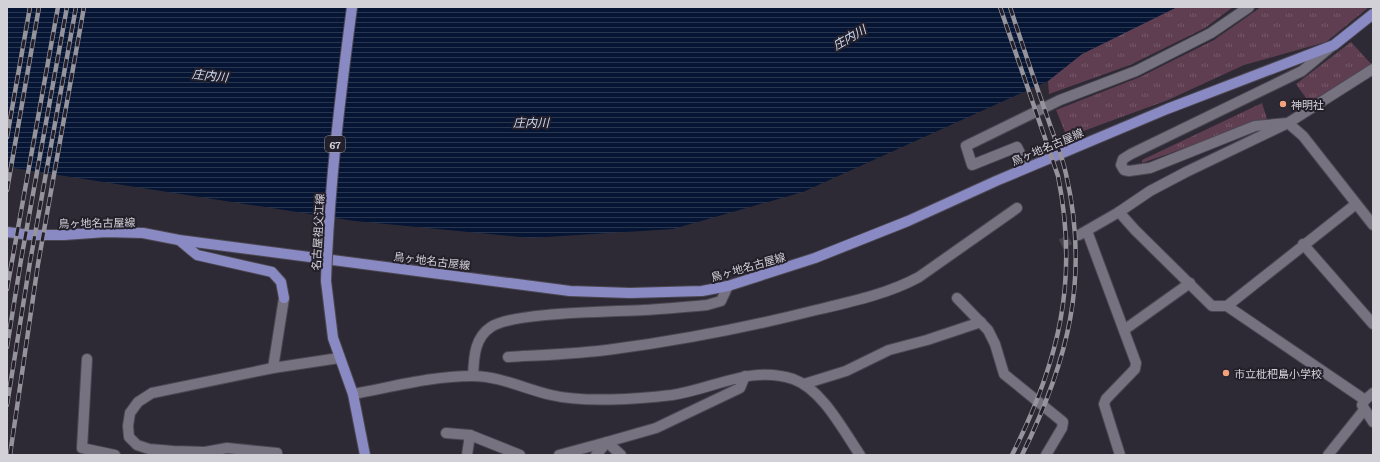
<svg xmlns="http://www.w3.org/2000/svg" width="1380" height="462" viewBox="0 0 1380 462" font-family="Literata,'Noto Sans JP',serif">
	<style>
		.grass { fill: url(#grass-tufts) }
		.water { fill: url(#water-rules) }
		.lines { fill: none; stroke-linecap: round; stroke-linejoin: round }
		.minor-tunnel { stroke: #47434d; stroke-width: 10; stroke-dasharray: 10 5; stroke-linecap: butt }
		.minor-casing { stroke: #4b4751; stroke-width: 12 }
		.major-casing { stroke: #4b4751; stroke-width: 12 }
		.minor { stroke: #777280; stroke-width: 10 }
		.major { stroke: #8989c3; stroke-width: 10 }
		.rail-casing { stroke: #95939b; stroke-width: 4.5 }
		.rail { stroke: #24202b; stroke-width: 3; stroke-dasharray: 9; stroke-linecap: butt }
		.major-bridge-casing { stroke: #4b4751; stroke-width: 12; stroke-linecap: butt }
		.major-bridge { stroke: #8989c3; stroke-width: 10 }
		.poi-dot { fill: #f1a27b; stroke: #24202b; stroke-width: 1.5 }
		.labels { text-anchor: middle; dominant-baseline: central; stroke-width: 4; stroke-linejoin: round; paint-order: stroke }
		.shield { fill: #24202b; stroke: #9e9ca4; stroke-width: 1 }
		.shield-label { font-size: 10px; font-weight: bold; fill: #d3d1d8 }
		.poi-label { font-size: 11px; fill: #d3d1d8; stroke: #24202b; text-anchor: start }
		.street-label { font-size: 11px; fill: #d3d1d8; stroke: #24202b }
		.water-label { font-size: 12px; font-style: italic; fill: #ccdbf3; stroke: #24202b }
	</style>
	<defs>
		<pattern id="grass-tufts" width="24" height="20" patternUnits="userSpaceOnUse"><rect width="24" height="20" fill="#5f3e51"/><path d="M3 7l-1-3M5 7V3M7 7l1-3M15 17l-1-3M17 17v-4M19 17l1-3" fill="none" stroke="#755969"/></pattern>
		<pattern id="water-rules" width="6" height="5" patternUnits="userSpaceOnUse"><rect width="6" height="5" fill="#051533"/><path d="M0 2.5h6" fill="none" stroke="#293650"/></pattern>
	</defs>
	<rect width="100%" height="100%" fill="#2e2a35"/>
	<g class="grass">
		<polygon points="1177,7 1233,7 1205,28 1130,65 1049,94 1048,81 1082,54"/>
		<polygon points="1261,7 1369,7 1326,42 1244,65 1168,100 1067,137 1056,110 1140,77 1214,40"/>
		<polygon points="1351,42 1372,65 1311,105 1296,84"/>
		<polygon points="1262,103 1267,119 1142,163 1142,160"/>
	</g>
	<polygon class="water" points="7,7 1177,7 1082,54 1048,81 803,192 673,229 530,238 355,221 7,167"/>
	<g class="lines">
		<polyline class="minor-tunnel" points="1061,244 1079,235"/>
		<defs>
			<g id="minor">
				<polyline points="1332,46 1302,71 1131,154 1123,159 1121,165 1124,170 1129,171 1150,168 1255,126 1288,123 1303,136 1373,225"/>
				<polyline points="1027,167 1017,147 972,165 966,146 1060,100 1136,71 1211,33 1249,7"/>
				<polyline points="1119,212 1135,230 1212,306 1227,306 1365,400 1362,405 1373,422"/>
				<polyline points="1087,231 1136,363 1135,369 1106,399 1104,404 1120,455"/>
				<polyline points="1079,235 1119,212 1150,191 1186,172 1288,123 1373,69"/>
				<polyline points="1303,244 1373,324"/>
				<polyline points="957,298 988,330 995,344 1004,374 1063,422 1062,428 1046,455"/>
				<polyline points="1227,306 1356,204"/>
				<polyline points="1124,330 1190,283"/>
				<path d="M508,357C543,355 579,354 614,349C682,340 749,327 816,310C850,302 888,294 919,277L1017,208"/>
				<polyline points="87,359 82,448 115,455"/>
				<polyline points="273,368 284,298"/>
				<path d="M473,376C474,358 474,338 491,327C512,312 613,312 644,310C665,309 686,307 707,305L721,301L728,286"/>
				<polyline points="804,384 846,371 889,350 927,340 981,322"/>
				<path d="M353,394C392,387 432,376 472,376C500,376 525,389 551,395C584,403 639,399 672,395C713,389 751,365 793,379C822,389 843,430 860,455"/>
				<polyline points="1365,400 1373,393"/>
				<polyline points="446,433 470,435 520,455"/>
				<polyline points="277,455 277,453 227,448 205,452 173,451 149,449 137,445 129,437 128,426 130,413 138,402 152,393 273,368 339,358"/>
				<polyline points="467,455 470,435"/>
				<polyline points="559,455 607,442 621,455"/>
				<polyline points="596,455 607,442 656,428 740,388 745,376"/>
				<polyline points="1328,455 1364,410"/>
			</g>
			<g id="major">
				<polyline points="7,232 30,235 64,235 106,232 143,233 179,240 570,291 630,293 702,291 728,286 815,258 908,221 996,181 1167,109 1334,45 1373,14"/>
				<polyline points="179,240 197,255 272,272 281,282 284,298"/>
				<polyline points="326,281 333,338 353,394 365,455"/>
			</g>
		</defs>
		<use href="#minor" class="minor-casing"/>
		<use href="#major" class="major-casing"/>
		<use href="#minor" class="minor"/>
		<use href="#major" class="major"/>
		<defs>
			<g id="rail">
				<path d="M1000,7L1058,176C1079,280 1059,362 1012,455"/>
				<path d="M1010,7C1022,44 1035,82 1048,119C1054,137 1062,155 1066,174C1090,278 1068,361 1022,455"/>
				<polyline points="7,137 30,7"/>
				<polyline points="7,190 39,7"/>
				<polyline points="7,289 58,7"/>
				<polyline points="7,347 21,260 67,7"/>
				<polyline points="7,405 30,262 76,7"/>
				<polyline points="10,455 38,264 84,7"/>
			</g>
		</defs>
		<use href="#rail" class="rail-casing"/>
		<use href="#rail" class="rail"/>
		<defs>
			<path id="major-bridge" d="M326,281C329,189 340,98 352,7"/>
		</defs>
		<use href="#major-bridge" class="major-bridge-casing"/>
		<use href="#major-bridge" class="major-bridge"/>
	</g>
	<g class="poi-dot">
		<circle cx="1283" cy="104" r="4"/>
		<circle cx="1226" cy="373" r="4"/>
	</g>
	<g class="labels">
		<rect class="shield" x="325" y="136" width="20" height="16" rx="3"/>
		<g class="shield-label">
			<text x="335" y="144">67</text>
		</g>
		<g class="poi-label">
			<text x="1291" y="104">神明社</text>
			<text x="1234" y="373">市立枇杷島小学校</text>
		</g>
		<g class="street-label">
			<text transform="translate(1047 146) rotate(-23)">鳥ヶ地名古屋線</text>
			<text transform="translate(97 222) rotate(-1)">鳥ヶ地名古屋線</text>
			<text transform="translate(317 232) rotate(-87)">名古屋祖父江線</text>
			<text transform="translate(432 260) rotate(7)">鳥ヶ地名古屋線</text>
			<text transform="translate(748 266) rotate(-16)">鳥ヶ地名古屋線</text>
		</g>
		<g class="water-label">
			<text transform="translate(849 37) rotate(-30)">庄内川</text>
			<text transform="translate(210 75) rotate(6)">庄内川</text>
			<text x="531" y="122">庄内川</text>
		</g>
	</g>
	<rect width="1380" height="462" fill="none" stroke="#d3d1d8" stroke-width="16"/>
</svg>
